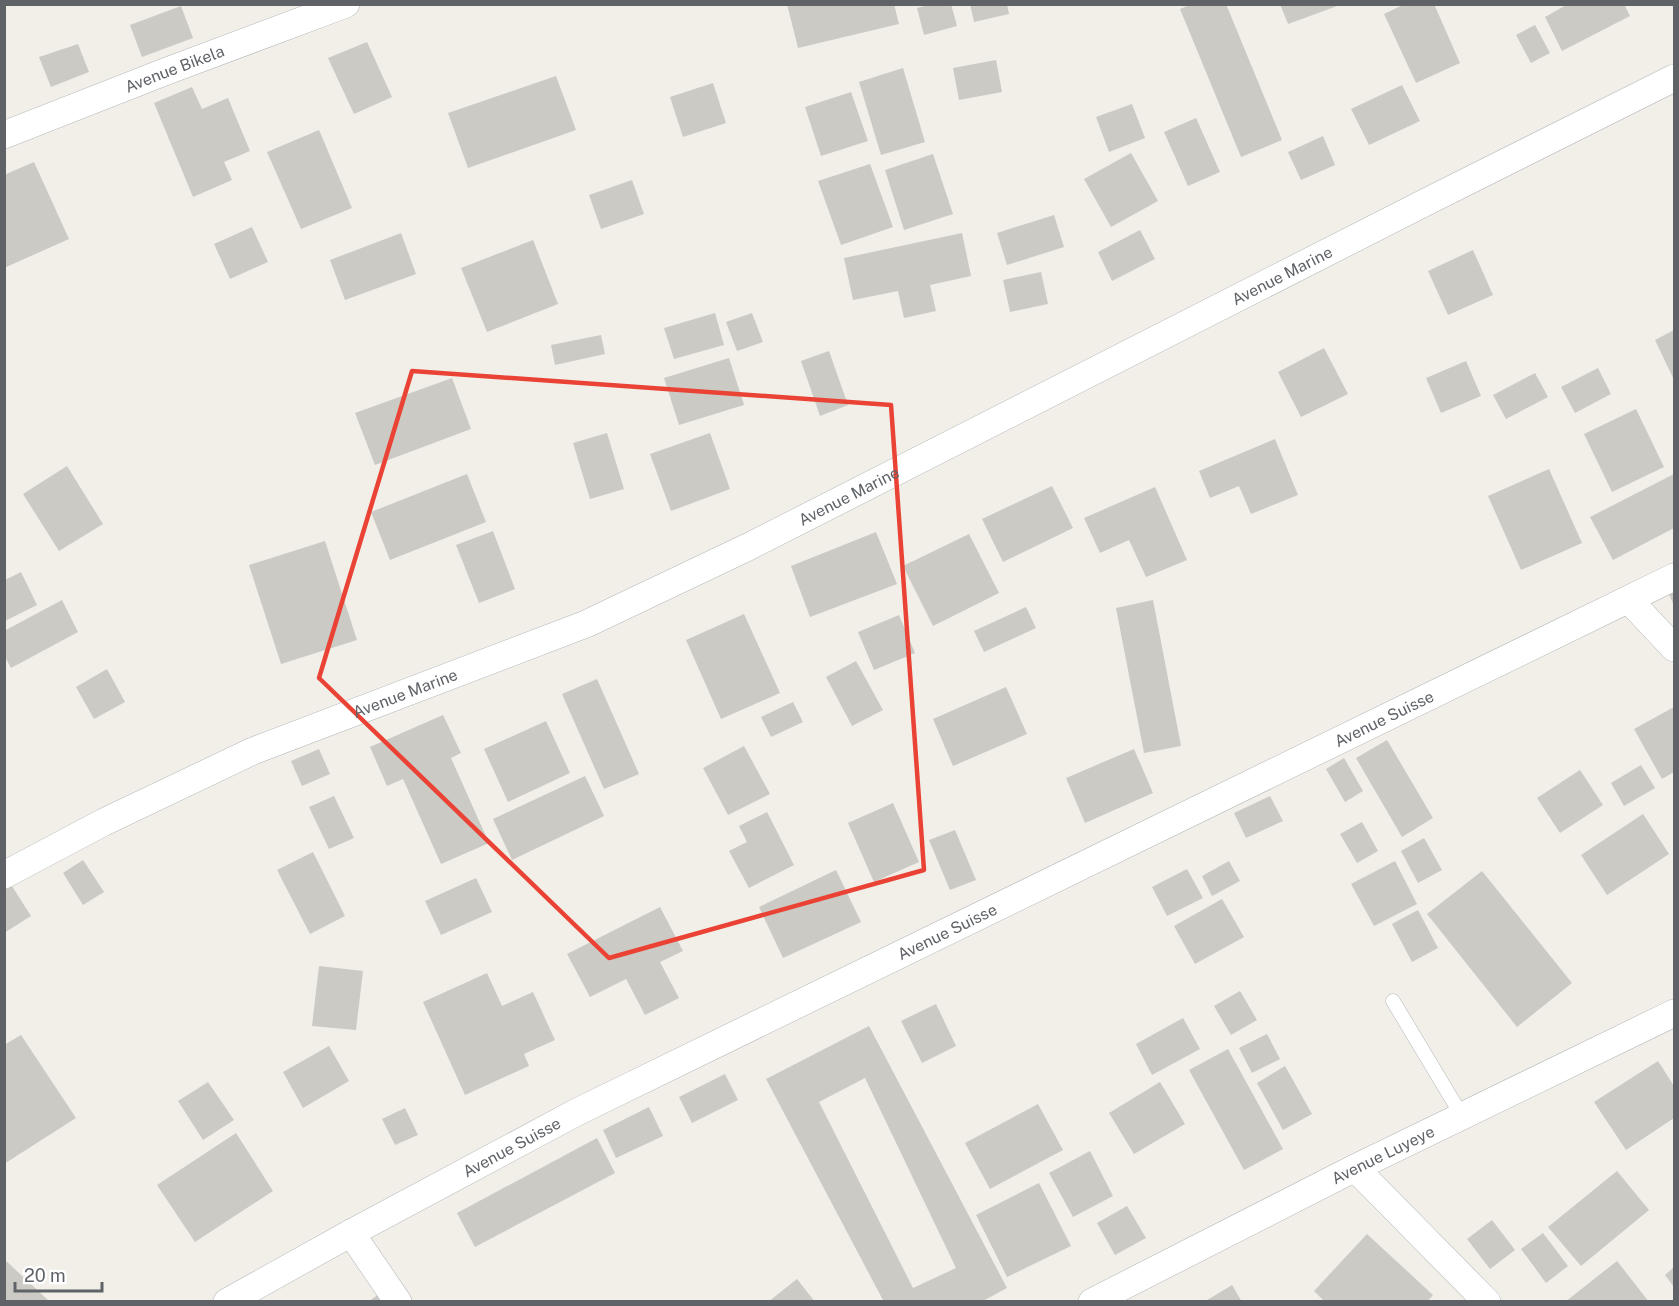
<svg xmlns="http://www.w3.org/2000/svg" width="1679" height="1306" viewBox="0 0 1679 1306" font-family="'Public Sans',sans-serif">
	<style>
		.building { fill: #cccac5; fill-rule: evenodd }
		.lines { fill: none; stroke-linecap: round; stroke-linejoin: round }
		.service-casing { stroke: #b5b8bc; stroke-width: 15 }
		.minor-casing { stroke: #b5b8bc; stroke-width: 28 }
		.service { stroke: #fff; stroke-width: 14 }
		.minor { stroke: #fff; stroke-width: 27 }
		.marked { fill: none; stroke: #ea4335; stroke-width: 4.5; stroke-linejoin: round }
		.labels { text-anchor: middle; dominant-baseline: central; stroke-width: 6; stroke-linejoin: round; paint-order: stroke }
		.street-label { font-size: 16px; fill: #5f6368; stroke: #fff }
	</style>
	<rect width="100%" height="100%" fill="#f1efe8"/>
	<g class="building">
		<polygon points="787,4 894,4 899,24 798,48"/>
		<polygon points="932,4 951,4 957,26 924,35 917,8"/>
		<polygon points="970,4 1007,4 1009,14 974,22"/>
		<polygon points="1192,4 1226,4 1282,140 1241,157 1180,9"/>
		<polygon points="1280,4 1340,4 1340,5 1288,24"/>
		<polygon points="1405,4 1434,4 1460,63 1416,83 1384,14"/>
		<polygon points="1568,4 1624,4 1630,16 1562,51 1545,17"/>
		<polygon points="181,6 193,38 142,57 130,25"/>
		<polygon points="1535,25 1550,53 1531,63 1516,35"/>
		<polygon points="367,42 392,97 354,114 328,58"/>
		<polygon points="78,44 89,72 51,87 39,57"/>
		<polygon points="996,60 1002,92 959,100 953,68"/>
		<polygon points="903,68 925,142 881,155 859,82"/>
		<polygon points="556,76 576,130 468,168 448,113"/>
		<polygon points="713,83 726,123 683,137 670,97"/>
		<polygon points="1402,85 1420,121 1369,145 1351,109"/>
		<polygon points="192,87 202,109 228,98 250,151 224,162 232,180 193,197 154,103"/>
		<polygon points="851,92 868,141 821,156 805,107"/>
		<polygon points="1132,104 1145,138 1109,152 1096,117"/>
		<polygon points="1196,118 1220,172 1188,186 1164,132"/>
		<polygon points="319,130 352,208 301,229 267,152"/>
		<polygon points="1323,136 1335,165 1301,180 1288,152"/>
		<polygon points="1131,153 1158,201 1111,227 1084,179"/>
		<polygon points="933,154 953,214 904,230 885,170"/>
		<polygon points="34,162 69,239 4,268 4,175"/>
		<polygon points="870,164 893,227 841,245 818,181"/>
		<polygon points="632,180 644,214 601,229 589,195"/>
		<polygon points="1054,215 1064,247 1007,265 997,233"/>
		<polygon points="252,227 268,262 230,279 214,244"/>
		<polygon points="1140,230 1155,259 1112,281 1098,252"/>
		<polygon points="401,233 416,274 345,300 330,260"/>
		<polygon points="962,233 971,276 930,285 936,311 904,318 898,291 853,300 844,258"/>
		<polygon points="533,240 558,304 487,332 461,268"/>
		<polygon points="1473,250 1493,295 1448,315 1428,271"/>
		<polygon points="1041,272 1048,304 1010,312 1003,280"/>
		<polygon points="715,313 724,345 674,359 664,328"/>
		<polygon points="752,313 763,342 737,351 726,322"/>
		<polygon points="1674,330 1674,380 1655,340"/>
		<polygon points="601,335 605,354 555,365 551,345"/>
		<polygon points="1324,348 1348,394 1301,417 1278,372"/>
		<polygon points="829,351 848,405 820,416 801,361"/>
		<polygon points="729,358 744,405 679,425 664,378"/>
		<polygon points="1466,361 1481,396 1441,413 1426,378"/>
		<polygon points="1598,368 1611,394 1575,413 1561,387"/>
		<polygon points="1535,373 1548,397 1506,419 1493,395"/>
		<polygon points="452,378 471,429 375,465 355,413"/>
		<polygon points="1636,409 1664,467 1612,492 1584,434"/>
		<polygon points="607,433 624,489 590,499 573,443"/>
		<polygon points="710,433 730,489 671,511 650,454"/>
		<polygon points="1275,439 1298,495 1251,514 1239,486 1210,498 1199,471"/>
		<polygon points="67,466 103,524 59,551 23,494"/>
		<polygon points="1549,469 1582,543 1521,570 1488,496"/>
		<polygon points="467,474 486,522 390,560 371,512"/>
		<polygon points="1674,474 1674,528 1613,560 1590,517"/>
		<polygon points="1052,486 1073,528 1003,562 982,519"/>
		<polygon points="1155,487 1187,560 1146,577 1129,540 1100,553 1084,518"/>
		<polygon points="493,531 515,589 479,603 456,545"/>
		<polygon points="876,532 897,584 810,617 791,566"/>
		<polygon points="969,534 999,593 933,626 903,566"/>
		<polygon points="325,541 357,640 281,664 249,565"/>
		<polygon points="21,572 37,605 5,621 5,580"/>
		<polygon points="1674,589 1674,606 1668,592"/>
		<polygon points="62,600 78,632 11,668 4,655 4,631"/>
		<polygon points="1153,600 1181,746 1144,753 1116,608"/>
		<polygon points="1026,607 1036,628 984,652 974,631"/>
		<polygon points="744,614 780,693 721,719 686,640"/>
		<polygon points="899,615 915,653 874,670 858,632"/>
		<polygon points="856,661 883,710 852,726 826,677"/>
		<polygon points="107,669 125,702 94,719 76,687"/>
		<polygon points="597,679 639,774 604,789 562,694"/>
		<polygon points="1006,687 1027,734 953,766 933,719"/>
		<polygon points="793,702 803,722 771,737 761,717"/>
		<polygon points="1674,707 1674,772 1662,779 1634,729"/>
		<polygon points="443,715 461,753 451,758 489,843 441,864 403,779 387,786 370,747"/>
		<polygon points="546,721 570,773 508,802 484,749"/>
		<polygon points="1387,740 1433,818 1402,837 1356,758"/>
		<polygon points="744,746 770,794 728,815 703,768"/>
		<polygon points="319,749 330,774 302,786 291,761"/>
		<polygon points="1134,749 1153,793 1085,823 1066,778"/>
		<polygon points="1344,758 1363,791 1345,802 1326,769"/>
		<polygon points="1641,765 1655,788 1624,806 1611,783"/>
		<polygon points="1580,770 1603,805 1560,833 1537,798"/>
		<polygon points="585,776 604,816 512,860 493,819"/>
		<polygon points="334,796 354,838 329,849 309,807"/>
		<polygon points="1270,796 1283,821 1246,838 1234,813"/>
		<polygon points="893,803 919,862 874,882 848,823"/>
		<polygon points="767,812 794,865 749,888 729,851 747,842 739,826"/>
		<polygon points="1643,814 1669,854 1607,895 1581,855"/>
		<polygon points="1362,822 1378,851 1357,863 1340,834"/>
		<polygon points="955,830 976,880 950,890 929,840"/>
		<polygon points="1424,838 1442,870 1418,883 1401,851"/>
		<polygon points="313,852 345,916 310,934 277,870"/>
		<polygon points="83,860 104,892 83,905 63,873"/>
		<polygon points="1229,861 1240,881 1212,896 1202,876"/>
		<polygon points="1395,861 1417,904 1374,926 1351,884"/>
		<polygon points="1187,869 1203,898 1167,916 1152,887"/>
		<polygon points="836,870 861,922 783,958 759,907"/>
		<polygon points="1482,871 1572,983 1517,1027 1427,914"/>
		<polygon points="476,878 492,912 441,935 425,901"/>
		<polygon points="10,883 31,916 4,933 4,886"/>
		<polygon points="1222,899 1244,937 1195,964 1174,926"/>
		<polygon points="660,907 683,951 660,962 679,998 645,1015 626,979 590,997 567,954"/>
		<polygon points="1418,910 1438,948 1412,962 1392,924"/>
		<polygon points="319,966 363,971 356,1030 312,1026"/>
		<polygon points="487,973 502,1006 533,992 555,1040 524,1054 529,1066 465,1095 423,1002"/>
		<polygon points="1240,991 1257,1020 1231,1035 1214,1006"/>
		<polygon points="936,1004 956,1046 922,1063 901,1021"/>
		<polygon points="1183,1018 1200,1049 1152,1075 1136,1044"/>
		<path d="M869,1026L1007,1288L981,1302H884L766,1079ZM865,1078L956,1268L913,1288L819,1102Z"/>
		<polygon points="1267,1034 1280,1059 1252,1073 1239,1048"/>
		<polygon points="21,1035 76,1118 4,1164 4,1045"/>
		<polygon points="329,1046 349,1081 303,1108 283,1072"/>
		<polygon points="1228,1049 1283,1149 1244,1170 1189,1070"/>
		<polygon points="1658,1061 1674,1086 1674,1118 1626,1150 1594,1102"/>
		<polygon points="1285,1066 1312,1114 1283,1130 1257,1083"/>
		<polygon points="725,1074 738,1100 692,1123 679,1097"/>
		<polygon points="208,1082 234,1120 203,1140 178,1101"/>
		<polygon points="1160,1082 1185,1124 1134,1154 1109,1113"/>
		<polygon points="1038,1104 1063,1150 990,1189 965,1143"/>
		<polygon points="649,1107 663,1136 616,1158 603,1130"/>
		<polygon points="405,1108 418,1135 395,1145 382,1119"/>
		<polygon points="236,1133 273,1191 195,1242 157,1185"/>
		<polygon points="597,1138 615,1173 475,1247 457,1213"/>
		<polygon points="1090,1151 1113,1196 1073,1217 1049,1173"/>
		<polygon points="1617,1171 1649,1210 1581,1266 1548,1227"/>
		<polygon points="1039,1183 1071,1246 1007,1277 976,1215"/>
		<polygon points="1127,1206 1146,1238 1115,1255 1097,1223"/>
		<polygon points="1492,1220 1515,1250 1490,1269 1467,1239"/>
		<polygon points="1543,1233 1568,1266 1546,1283 1521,1249"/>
		<polygon points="1367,1234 1433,1295 1427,1302 1325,1302 1314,1291"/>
		<polygon points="4,1259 50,1302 4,1302"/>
		<polygon points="1617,1261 1649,1302 1565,1302"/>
		<polygon points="1674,1267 1674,1287 1665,1275"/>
		<polygon points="797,1279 815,1302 768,1302"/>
		<polygon points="1232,1285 1242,1302 1204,1302"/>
		<polygon points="379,1294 385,1302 368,1302"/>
	</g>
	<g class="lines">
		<defs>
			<polyline id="service" points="1393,1001 1462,1116"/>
			<g id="minor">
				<path id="s1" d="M4,135L167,71L346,4"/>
				<polyline points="1629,600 1674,648"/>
				<path id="s2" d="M4,875L104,822L253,751L586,624L748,547L1432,199L1674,78"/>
				<polyline points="1355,1168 1487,1302"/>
				<polyline points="351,1233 398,1302"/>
				<path id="s3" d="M227,1302L351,1233L577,1112L1674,577"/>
				<path id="s4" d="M1092,1302L1355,1168L1674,1013"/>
			</g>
		</defs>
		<use href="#service" class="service-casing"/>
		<use href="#minor" class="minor-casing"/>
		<use href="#service" class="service"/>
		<use href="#minor" class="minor"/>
	</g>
	<path class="marked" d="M412,371L891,405L924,870L609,958L319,678Z"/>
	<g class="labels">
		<g class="street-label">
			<text stroke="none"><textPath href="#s1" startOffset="183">Avenue Bikela</textPath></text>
			<text stroke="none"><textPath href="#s2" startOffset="1413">Avenue Marine</textPath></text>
			<text stroke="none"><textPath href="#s2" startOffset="927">Avenue Marine</textPath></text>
			<text stroke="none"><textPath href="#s2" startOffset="441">Avenue Marine</textPath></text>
			<text stroke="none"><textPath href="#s3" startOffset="1296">Avenue Suisse</textPath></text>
			<text stroke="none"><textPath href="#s3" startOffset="810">Avenue Suisse</textPath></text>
			<text stroke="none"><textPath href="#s3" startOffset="324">Avenue Suisse</textPath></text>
			<text stroke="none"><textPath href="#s4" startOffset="326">Avenue Luyeye</textPath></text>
		</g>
	</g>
	<rect width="1679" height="1306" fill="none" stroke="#5f6368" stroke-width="12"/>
	<path d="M15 1282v9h87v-9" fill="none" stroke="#5f6368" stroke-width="3"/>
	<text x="24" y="1282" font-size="18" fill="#5f6368" stroke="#ffffff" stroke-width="4.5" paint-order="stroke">20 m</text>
</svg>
